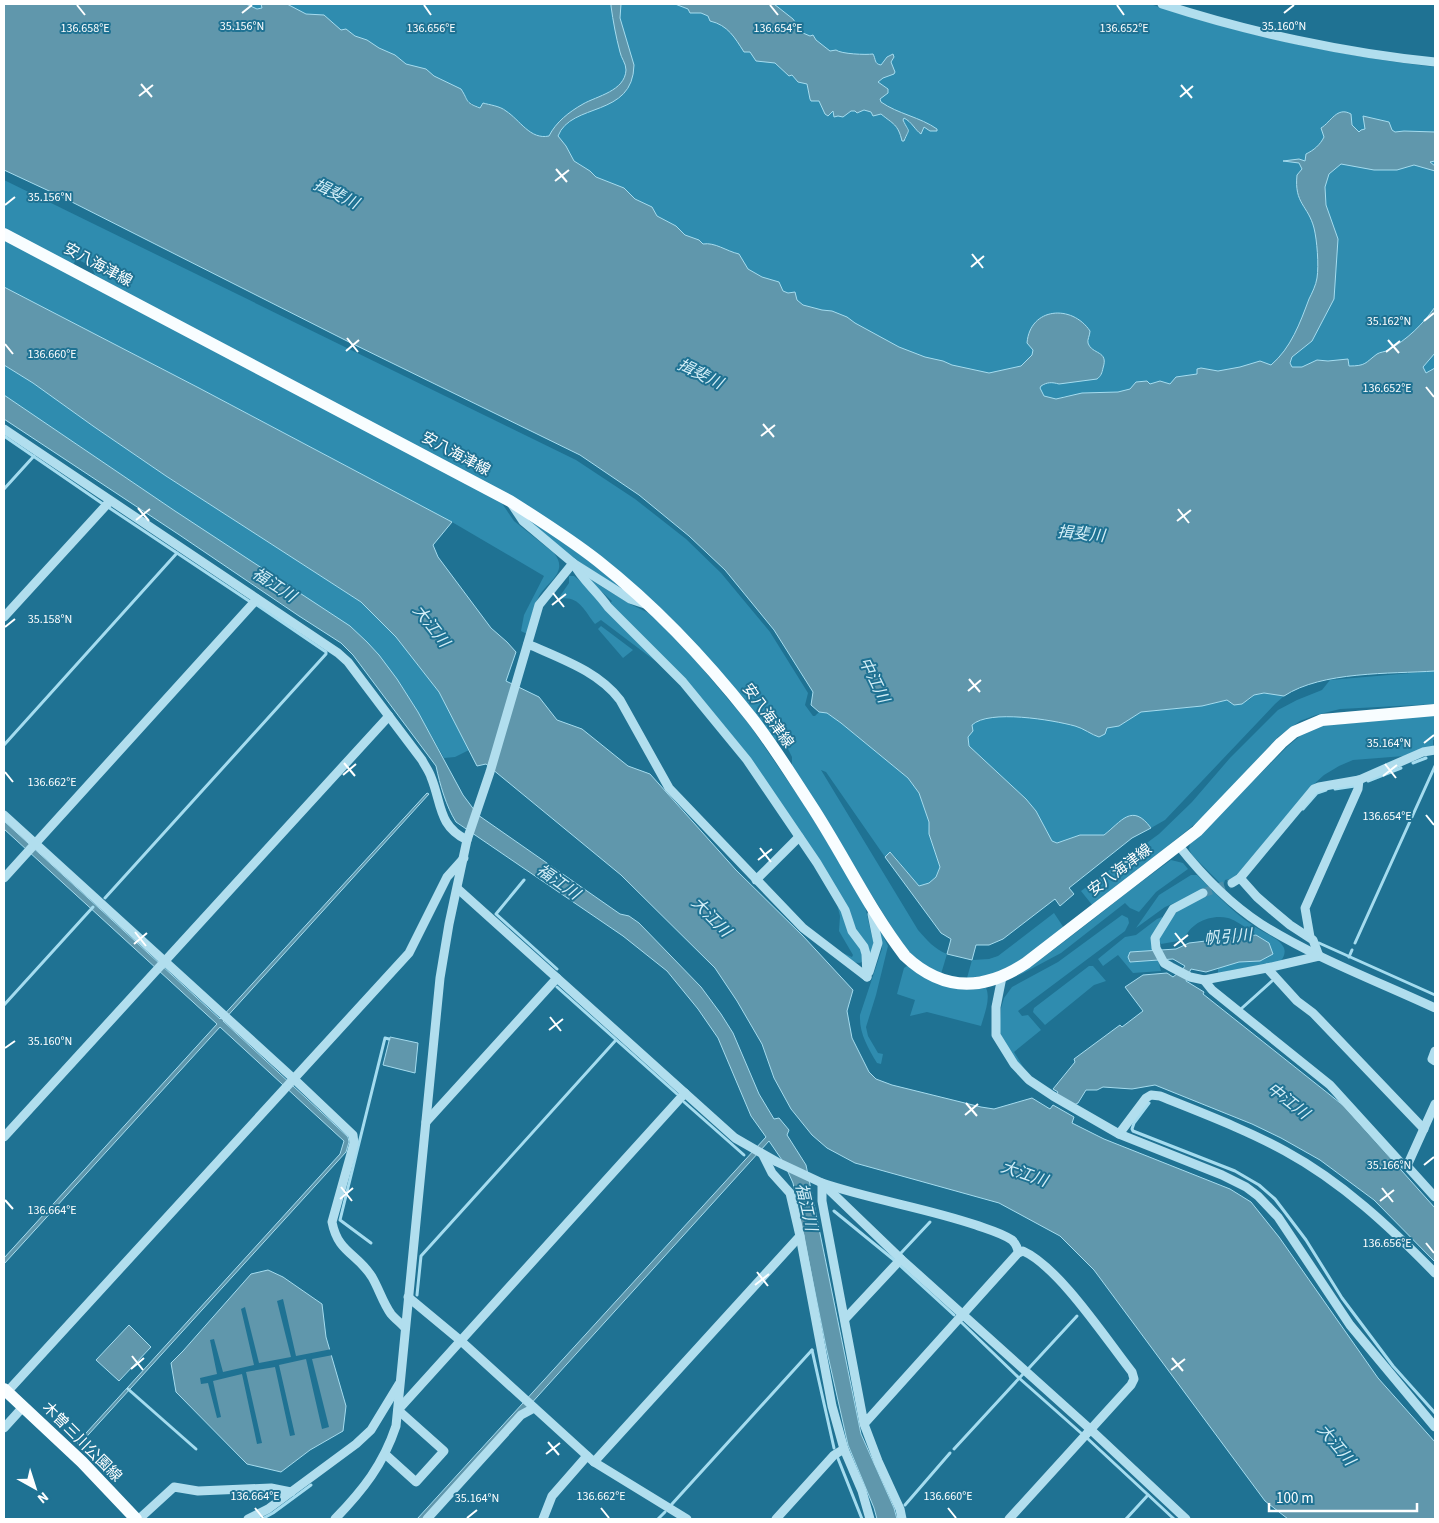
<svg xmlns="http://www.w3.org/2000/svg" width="1439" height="1523" viewBox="0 0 1439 1523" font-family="'Source Sans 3','Noto Sans JP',sans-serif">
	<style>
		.green { fill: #2f8caf }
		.water { fill: #6097ac; stroke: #a5dcef }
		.pier { fill: #1f7293 }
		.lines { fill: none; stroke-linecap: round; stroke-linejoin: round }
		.stream { stroke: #a5dcef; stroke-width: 3 }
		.minor-tunnel { stroke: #4c8ea9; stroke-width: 9; stroke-dasharray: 9 4.5; stroke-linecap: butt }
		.minor { stroke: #b1deee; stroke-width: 9 }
		.major { stroke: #f8fdff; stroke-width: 12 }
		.ticks { fill: none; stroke: #fff; stroke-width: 2 }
		.labels { text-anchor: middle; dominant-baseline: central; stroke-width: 4; stroke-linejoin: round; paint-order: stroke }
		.street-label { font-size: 15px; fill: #fff; stroke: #1f7293 }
		.water-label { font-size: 16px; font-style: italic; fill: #d4eff8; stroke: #1f7293 }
		.ticks-label { font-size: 12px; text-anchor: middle; fill: #fff; stroke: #1f7293; stroke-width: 4; stroke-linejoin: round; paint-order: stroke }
	</style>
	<rect width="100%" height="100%" fill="#1f7293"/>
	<g class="green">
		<path d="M246,4H1150C1242,35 1339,56 1435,67V375L1149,393L1066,396L1056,399L994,389L822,318L695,243L480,108L451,92L263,8L254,9Z"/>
		<path d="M4,180L576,460L635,499L686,539L721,573L770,632L808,693L805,705L813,716H815L819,712L827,713L841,723L908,778L919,793L929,822V834L940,867L936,877L929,883L919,886L891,852L885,857L826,772L821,770L918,930C927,940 934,949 947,954L941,974L919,963L903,945L792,768V757L783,739L775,742L602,559L95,275C92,265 85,263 76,259L73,265L4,228Z"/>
		<path d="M4,240L501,502L514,521L554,553C569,572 548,581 539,596C533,608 530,621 527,634L521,631L524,615L544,576L452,522L199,388L4,287Z"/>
		<polygon points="4,365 33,383 93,426 166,476 361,602 396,637 439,692 469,750 455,757 444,758 418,712 397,679 175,511 4,395"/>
		<polygon points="521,514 597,566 629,594 567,554"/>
		<polygon points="583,575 630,604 653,615 680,642 749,724 807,809 864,902 873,941 873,951 869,960 868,953 749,757 609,605 612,601"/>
		<path d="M569,576H574L597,594L666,669L601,620L595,624C583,609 579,595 558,599L569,583Z"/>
		<polygon points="601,626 633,650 623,658 598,629"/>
		<polygon points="1435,671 1435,704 1340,709 1316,715 1300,721 1278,737 1205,816 1093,906 1081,891 1159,834 1192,802 1230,758 1278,710 1297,700 1322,690 1330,680"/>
		<path d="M1264,693L1284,696L1275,704L1165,820L1151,828C1145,820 1140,818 1130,815L1104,835H1080L1057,843L1052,841L1036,811L1026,799L968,746V737L973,729L972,725C990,708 1077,719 1095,736L1107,728L1119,726L1141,712L1202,706L1227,700L1234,705L1249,700L1254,695Z"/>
		<polygon points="1435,715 1435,740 1433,740 1433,746 1404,756 1353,760 1339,766 1324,775 1313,785 1234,878 1225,880 1223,886 1192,855 1189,849 1190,844 1288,746 1300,736 1323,726"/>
		<path d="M1171,860L1183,863L1188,869L1156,892L1139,912L1130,908L1125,903L1061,953L1016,977C1069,940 1118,898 1171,860Z"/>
		<path d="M1191,875H1197C1217,895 1237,917 1262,931C1270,936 1280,939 1284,948C1286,954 1283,958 1280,962L1232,970L1218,974V968L1239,962L1260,961L1268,943C1259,937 1237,920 1228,918C1210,914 1190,923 1184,940L1161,944L1158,939C1175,911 1176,909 1207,896L1201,890L1198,893L1165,907L1136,928L1159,895Z"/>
		<polygon points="837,904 861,948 863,961 860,963 850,962 840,952 852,957 853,955 839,931 840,916"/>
		<polygon points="1054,913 1064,928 1016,963 990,975 967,978 972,960 989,959 998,956"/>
		<polygon points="1122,915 1128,918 1129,923 1125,931 1018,1011 1022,1016 1028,1015 1041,1030 1014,1052 1025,1070 1023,1071 999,1033 1001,1008 1004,998 1012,987 1058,962"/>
		<polygon points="1162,917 1163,922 1152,938 1152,951 1131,952 1130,962 1158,960 1161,971 1133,973 1118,955 1103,966 1098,959 1125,937 1136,935 1157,919"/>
		<path d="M880,930L888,946L876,995L866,1027L868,1036L878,1053L883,1054L881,1064L877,1063C868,1048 859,1033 860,1015L882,949Z"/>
		<path d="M907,966C935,984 952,993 986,988C991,999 984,1015 981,1026L927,1012L910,1016L915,1000L897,994L904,968Z"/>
		<polygon points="1089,966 1093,966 1106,981 1094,985 1045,1025 1033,1012 1034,1008"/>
	</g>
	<g class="water">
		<path d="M4,4H246L257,9L262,8L261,4H287L306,14L324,15L341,30L346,29L355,36L367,40L379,48L395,55L406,64L426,69L434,76L461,89C469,101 464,102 480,108L483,103C490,105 500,106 506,111C520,120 530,140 549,136C556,122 569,112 583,104C597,96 625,91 626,70C626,63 621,58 620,52C616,37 613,21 611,6V4H621L620,18L634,65C633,118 571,102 558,136L566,146L574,161L590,171L596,177L624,188L635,199L652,207L657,216L676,226L685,235L699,240L703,244C715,242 726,251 739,254L748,269L762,277L779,282L783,291L788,293L795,292L797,300L803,305L822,310L832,311L847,317L855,323L899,347L925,357L943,361L952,365L989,373L1021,366L1032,355L1033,350L1027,343C1030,307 1072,304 1090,331C1090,335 1087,340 1088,343C1092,355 1109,350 1103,368C1102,373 1101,376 1097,379L1059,384C1052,382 1047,382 1041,386L1040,388L1044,396L1056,399L1082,393L1118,392L1130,389L1136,382L1147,381L1150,384L1160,381L1170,384L1176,377L1197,374V369L1201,368L1218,371L1240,367L1260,361L1271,365C1291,348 1300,323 1309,299C1312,293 1316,285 1317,278C1319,265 1317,240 1314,228C1308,205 1294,204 1297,175L1302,169L1299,163L1283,161L1299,159L1305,161L1306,154C1314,150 1320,145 1324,137L1321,128C1331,122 1337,106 1351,114L1352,125L1359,132L1361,130L1365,129L1363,116L1389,122L1392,130L1395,132L1404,131L1435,132V161L1430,162L1435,166V171L1414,165L1397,170H1374L1341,164L1329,174L1325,187L1326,205L1338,239L1334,299L1312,341L1292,357L1290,363L1292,367H1302L1317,360L1328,361L1348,359L1349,366C1366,366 1365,363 1377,354C1380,352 1385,352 1388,350C1407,340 1423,324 1435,307V353L1423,367L1426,373L1435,368V671C1390,674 1322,671 1284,696L1264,693L1254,695L1242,704L1234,705L1227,700L1202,706L1141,712L1119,726L1107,728L1105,734L1099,737C1092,735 1083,728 1075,726C1053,720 989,709 972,725L973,731L968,737L969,746L1026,799L1036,811L1052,841L1057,843L1080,835H1104C1121,822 1132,802 1151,828L1132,838L1069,888L1074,894L1060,906L1055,899L1003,939L989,945H976L972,960L947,954L951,939L941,933L885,857L890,852L919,886L929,883L936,877L940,867L929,834V822L919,793L908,778L841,723L827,713L819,712L811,705L813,692L774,630L725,570L689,536L639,495L580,455L347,341L62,197L4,170Z"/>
		<path d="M675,4H774L793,19L803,33L810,36L813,35L816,40L830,51L836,50C841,54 866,55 873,54C876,59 874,64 881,65L887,57L893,54L894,57L891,62L895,72L894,74L883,78L878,82L888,89V93L880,99L881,102C898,114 920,117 937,129V131H930L924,127L921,134C915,130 912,122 904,118L903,120C910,135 910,126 904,141H902C898,124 893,124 881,114L873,116L871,112L864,110L857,113L855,111H851L843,117L838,116L834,117L833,111L828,116L825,114L819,101H811L810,99L807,84L798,82L792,75L789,76L775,63L756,61L750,52H744C735,38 728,25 710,21L708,16L701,13H690L688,9Z"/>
		<polygon points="4,287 199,388 452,522 433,545 438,557 491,628 507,642 516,652 506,681 539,697 557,720 582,729 628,766 650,774 736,870 803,936 853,990 847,1011 852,1038 869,1072 876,1079 892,1085 981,1107 994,1109 1032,1098 1050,1109 1053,1105 1074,1117 1072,1123 1104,1139 1230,1189 1251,1202 1279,1237 1378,1378 1435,1442 1435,1519 1288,1519 1265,1501 1094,1270 1060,1236 999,1203 855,1163 827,1148 812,1135 791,1109 774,1078 762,1044 737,1001 715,968 621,875 486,764 477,766 439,692 396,637 361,602 166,476 93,426 33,383 4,365"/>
		<path d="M4,395L175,511L350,626L367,642L379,655L397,679L418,712L463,795L478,815L620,914L629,916L639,923L701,987L721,1014L733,1033L759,1094L774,1119L779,1118L789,1130L787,1135L806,1165L861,1434L894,1508L897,1519H877L874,1508L848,1445L826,1347L793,1183L784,1163L769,1141L528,1407L424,1519H417L766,1137L751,1116L718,1038L698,1009L667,971L623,936L456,822C446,806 440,785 436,766L353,655L341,643L299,616L178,534L4,419Z"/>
		<polygon points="427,793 429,794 223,1021 348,1137 349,1142 346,1152 79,1445 77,1443 340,1154 344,1141 220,1027 4,1264 4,1258 217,1024 4,829 4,821 220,1019"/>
		<polygon points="1256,935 1269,943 1273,954 1260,961 1239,962 1206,972 1191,969 1189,973 1182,970 1185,966 1173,959 1130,962 1128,957 1130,952 1176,949 1189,943"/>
		<polygon points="1167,973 1173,977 1178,973 1187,978 1186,981 1204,992 1203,994 1344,1106 1435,1208 1435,1262 1374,1200 1320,1160 1281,1138 1252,1124 1155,1085 1132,1089 1103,1087 1097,1090 1086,1090 1078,1103 1074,1105 1056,1095 1058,1092 1053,1089 1075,1062 1074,1059 1120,1025 1122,1027 1143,1011 1125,987 1143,975"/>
		<polygon points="390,1037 418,1043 415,1073 383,1065"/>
		<polygon points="268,1270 283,1277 322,1304 326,1337 346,1406 343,1431 310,1450 281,1472 247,1464 176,1392 171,1363 183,1351 251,1274"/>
		<polygon points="129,1325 151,1347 119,1381 96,1360"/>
	</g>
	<polygon class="pier" points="283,1299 296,1356 332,1349 333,1355 312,1359 329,1427 322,1429 306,1359 279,1365 295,1435 290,1436 275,1367 246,1372 262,1443 257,1444 242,1374 213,1381 221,1417 217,1418 208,1383 201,1384 200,1378 217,1374 210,1340 214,1339 223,1372 254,1365 241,1309 245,1307 259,1363 291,1357 277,1301"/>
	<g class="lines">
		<g class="stream">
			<polyline points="4,436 103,504"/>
			<polyline points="4,489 34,456"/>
			<polyline points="108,507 249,601"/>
			<polyline points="4,745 177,553"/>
			<polyline points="1413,763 1426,758"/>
			<polyline points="1368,781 1401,768"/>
			<polyline points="1335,789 1355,786"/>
			<polyline points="1303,809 1317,793 1326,790"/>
			<polyline points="524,880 496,914 557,969"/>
			<polyline points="105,898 326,654 326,652 257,605"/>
			<polyline points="1319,943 1435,995"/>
			<polyline points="1355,943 1435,766"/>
			<polyline points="1349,957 1352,950"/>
			<polyline points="557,987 677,1094"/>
			<polyline points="4,1005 93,907"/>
			<polyline points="1242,1008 1272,981"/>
			<polyline points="684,1102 744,1155"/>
			<polyline points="1149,1103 1134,1123 1132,1129 1133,1131 1235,1171 1259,1185 1275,1199 1306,1240 1342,1298 1393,1366 1435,1413"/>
			<polyline points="834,1211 894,1260 954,1315"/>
			<polyline points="371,1243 340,1220 385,1038 389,1039"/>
			<polyline points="901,1253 930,1222"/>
			<polyline points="417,1295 421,1256 616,1040"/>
			<polyline points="961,1322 1019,1378 1081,1433"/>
			<polyline points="812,1350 834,1448"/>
			<polyline points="1029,1368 1077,1316"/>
			<polyline points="128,1389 196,1449"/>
			<polyline points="1087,1438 1174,1519"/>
			<polyline points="954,1449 1023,1374"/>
			<polyline points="837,1456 862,1519"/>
			<polyline points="672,1504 812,1350"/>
			<polyline points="905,1505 950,1453"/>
			<polyline points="262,1519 273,1513 311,1485"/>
			<polyline points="658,1519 665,1512"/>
			<polyline points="1126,1519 1148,1495"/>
		</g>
		<polyline class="minor-tunnel" points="1203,893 1232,883"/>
		<g class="minor">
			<path d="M1162,4C1248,32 1345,53 1435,62"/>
			<path d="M4,429L338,653L348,662L422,760C425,766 429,771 431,777C442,804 438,826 467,840"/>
			<polyline points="511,503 523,521 573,563 630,599 645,604"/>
			<path d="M573,563C582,580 597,591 608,607L683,682L747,760L817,863L845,910L852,931L864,947L866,954L867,977"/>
			<polyline points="4,617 110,501"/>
			<path d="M528,644C561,659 598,671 620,700L669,788L803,928L867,977"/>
			<path d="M4,815L294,1079L353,1135L354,1143L332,1222C338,1253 357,1253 372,1277C379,1289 383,1303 391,1314C395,1319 401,1323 405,1328"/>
			<path d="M1179,846C1202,875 1229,903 1261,924C1315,958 1377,981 1435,1008"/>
			<polyline points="4,878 257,599"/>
			<polyline points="1240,878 1257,897 1272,910 1290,925 1313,940 1319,956"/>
			<polyline points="756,880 799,837"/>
			<polyline points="1232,883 1240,878 1314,789 1319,787 1359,780 1423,752 1435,750"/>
			<polyline points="458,889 735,1138 777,1162 822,1183 901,1259 1090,1429 1186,1519"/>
			<polyline points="1203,893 1173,909 1155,938 1156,948 1164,963 1171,967 1190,977 1204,980 1267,968 1319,956"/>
			<polyline points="1310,937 1305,908 1358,789 1359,780"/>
			<polyline points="1267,968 1297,1001 1313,1013 1424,1129"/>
			<polyline points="869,972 878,943 872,914"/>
			<polyline points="1002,977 996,1007 996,1035 1014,1064 1029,1080 1053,1096 1119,1134 1222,1175 1246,1187 1258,1196 1278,1217 1350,1325 1435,1427"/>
			<polyline points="1204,980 1212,990 1330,1085 1401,1163 1407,1166 1435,1197"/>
			<polyline points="1435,1051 1432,1059 1435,1061"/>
			<polyline points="426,1122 557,978"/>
			<path d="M1119,1134L1146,1098L1151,1095L1160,1096C1202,1113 1245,1129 1285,1151C1342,1182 1390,1227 1435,1273"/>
			<polyline points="4,1137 389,716"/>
			<polyline points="763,1155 772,1173 790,1193 800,1236 832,1406 844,1449 862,1491 870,1519"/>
			<polyline points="1407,1166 1435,1104"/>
			<polyline points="408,1297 461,1341 594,1462 687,1519"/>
			<polyline points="845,1319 901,1259"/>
			<polyline points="7,1392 409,953 447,877 464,858"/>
			<path d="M864,1424L1018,1253C1018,1248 1016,1244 1012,1240C1002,1233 987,1229 976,1225C926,1208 873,1200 822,1183V1201L864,1424L878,1461L900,1509L902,1519"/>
			<polyline points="4,1428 23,1407"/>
			<polyline points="385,1454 416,1482 444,1451 398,1410 685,1093"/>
			<polyline points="594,1462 800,1236"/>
			<polyline points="139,1519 174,1487 198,1491 271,1488 291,1492"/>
			<polyline points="248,1519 268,1509 356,1444 371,1430 399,1384"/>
			<path d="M335,1519C363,1490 383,1465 396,1426L440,978L449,924L467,840L490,772L539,605L573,563"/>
			<polyline points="427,1519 521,1415 534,1408"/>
			<polyline points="543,1519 552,1496 587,1456"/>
			<polyline points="776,1519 834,1455 844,1449"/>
			<path d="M1009,1519L1131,1385L1134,1379L1132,1372C1106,1339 1059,1267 1023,1251L1018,1253"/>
		</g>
		<g class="major">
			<path d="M4,234L510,501C540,520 570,539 598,561C655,606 706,660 751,717C773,745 792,776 811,805C843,854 869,909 905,956C943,992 984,991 1026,963L1197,831L1281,743L1294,732L1322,720L1435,710"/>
			<polyline points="4,1389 82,1462 136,1519"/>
		</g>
	</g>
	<path class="ticks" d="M77,5L85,15M424,5L431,15M770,5L778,15M1117,5L1124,15M242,13L252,5M1284,13L1294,5M141,84L152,97M1181,85L1192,98M139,96L153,85M1180,97L1193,86M556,169L567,182M555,181L569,170M5,205L15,197M972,254L983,268M971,267L984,256M1424,321L1434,313M347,338L358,352M1388,340L1399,353M5,344L13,354M346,351L359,340M1386,352L1400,341M1426,387L1434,397M763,424L774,437M761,436L775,425M138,508L149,521M1178,509L1189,523M136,520L150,509M1177,521L1191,510M553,593L564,607M552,605L566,594M5,627L15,619M969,679L980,692M968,691L981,680M1424,743L1434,735M344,763L355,776M1385,764L1396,778M5,772L13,782M343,775L356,764M1383,776L1397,765M1426,815L1434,825M760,848L771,862M758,860L772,849M135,932L146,946M1175,933L1186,947M134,944L147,933M1174,946L1188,935M550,1017L561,1031M549,1030L563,1019M5,1048L15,1041M966,1103L977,1116M965,1115L978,1104M1424,1165L1434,1157M341,1187L352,1201M1382,1188L1393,1202M340,1199L353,1188M5,1200L13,1209M1380,1201L1394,1190M1426,1243L1434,1253M757,1272L768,1286M755,1285L769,1274M132,1356L143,1370M1172,1358L1183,1371M131,1369L144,1358M1171,1370L1185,1359M548,1442L559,1455M546,1454L560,1443M255,1508L263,1518M601,1508L609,1518M948,1508L956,1518M467,1518L477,1510"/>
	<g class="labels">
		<g class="street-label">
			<text transform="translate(98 265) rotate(28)">安八海津線</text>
			<text transform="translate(456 454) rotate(28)">安八海津線</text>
			<text transform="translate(768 716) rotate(54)">安八海津線</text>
			<text transform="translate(1120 870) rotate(-37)">安八海津線</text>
			<text transform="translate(82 1442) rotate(45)">木曽三川公園線</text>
		</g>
		<g class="water-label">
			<text transform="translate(336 194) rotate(26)">揖斐川</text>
			<text transform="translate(700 374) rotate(26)">揖斐川</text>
			<text transform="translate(1081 534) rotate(5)">揖斐川</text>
			<text transform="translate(274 585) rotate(33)">福江川</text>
			<text transform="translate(431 626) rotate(52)">大江川</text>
			<text transform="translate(874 680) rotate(64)">中江川</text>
			<text transform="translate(558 882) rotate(35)">福江川</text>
			<text transform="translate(711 917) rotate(45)">大江川</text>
			<text transform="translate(1228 937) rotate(-5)">帆引川</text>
			<text transform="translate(1288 1101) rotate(38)">中江川</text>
			<text transform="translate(1024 1174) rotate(19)">大江川</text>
			<text transform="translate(806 1207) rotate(77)">福江川</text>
			<text transform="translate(1336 1445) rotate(50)">大江川</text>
		</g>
	</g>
	<g class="ticks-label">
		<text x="242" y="30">35.156°N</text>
		<text x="1284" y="30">35.160°N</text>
		<text x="85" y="32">136.658°E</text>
		<text x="431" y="32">136.656°E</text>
		<text x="778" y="32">136.654°E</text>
		<text x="1124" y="32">136.652°E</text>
		<text x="50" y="201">35.156°N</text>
		<text x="1389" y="325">35.162°N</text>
		<text x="52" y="358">136.660°E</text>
		<text x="1387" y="392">136.652°E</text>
		<text x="50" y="623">35.158°N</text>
		<text x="1389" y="747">35.164°N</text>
		<text x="52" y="786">136.662°E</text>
		<text x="1387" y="820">136.654°E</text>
		<text x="50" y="1045">35.160°N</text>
		<text x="1389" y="1169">35.166°N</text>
		<text x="52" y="1214">136.664°E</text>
		<text x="1387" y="1247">136.656°E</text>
		<text x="255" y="1500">136.664°E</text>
		<text x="601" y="1500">136.662°E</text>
		<text x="948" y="1500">136.660°E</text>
		<text x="477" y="1502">35.164°N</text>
	</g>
	<rect width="1439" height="1523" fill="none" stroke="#ffffff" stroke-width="10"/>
	<g transform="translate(35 1488) rotate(141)" stroke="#1f7293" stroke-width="4" paint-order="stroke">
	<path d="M0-4L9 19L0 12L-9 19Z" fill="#ffffff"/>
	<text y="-8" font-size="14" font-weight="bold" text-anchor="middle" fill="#ffffff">N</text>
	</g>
	<path d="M1269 1503v8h148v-8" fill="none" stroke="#ffffff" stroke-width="2.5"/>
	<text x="1276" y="1503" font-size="15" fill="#ffffff" stroke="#1f7293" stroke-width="4" paint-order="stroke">100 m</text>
</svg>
